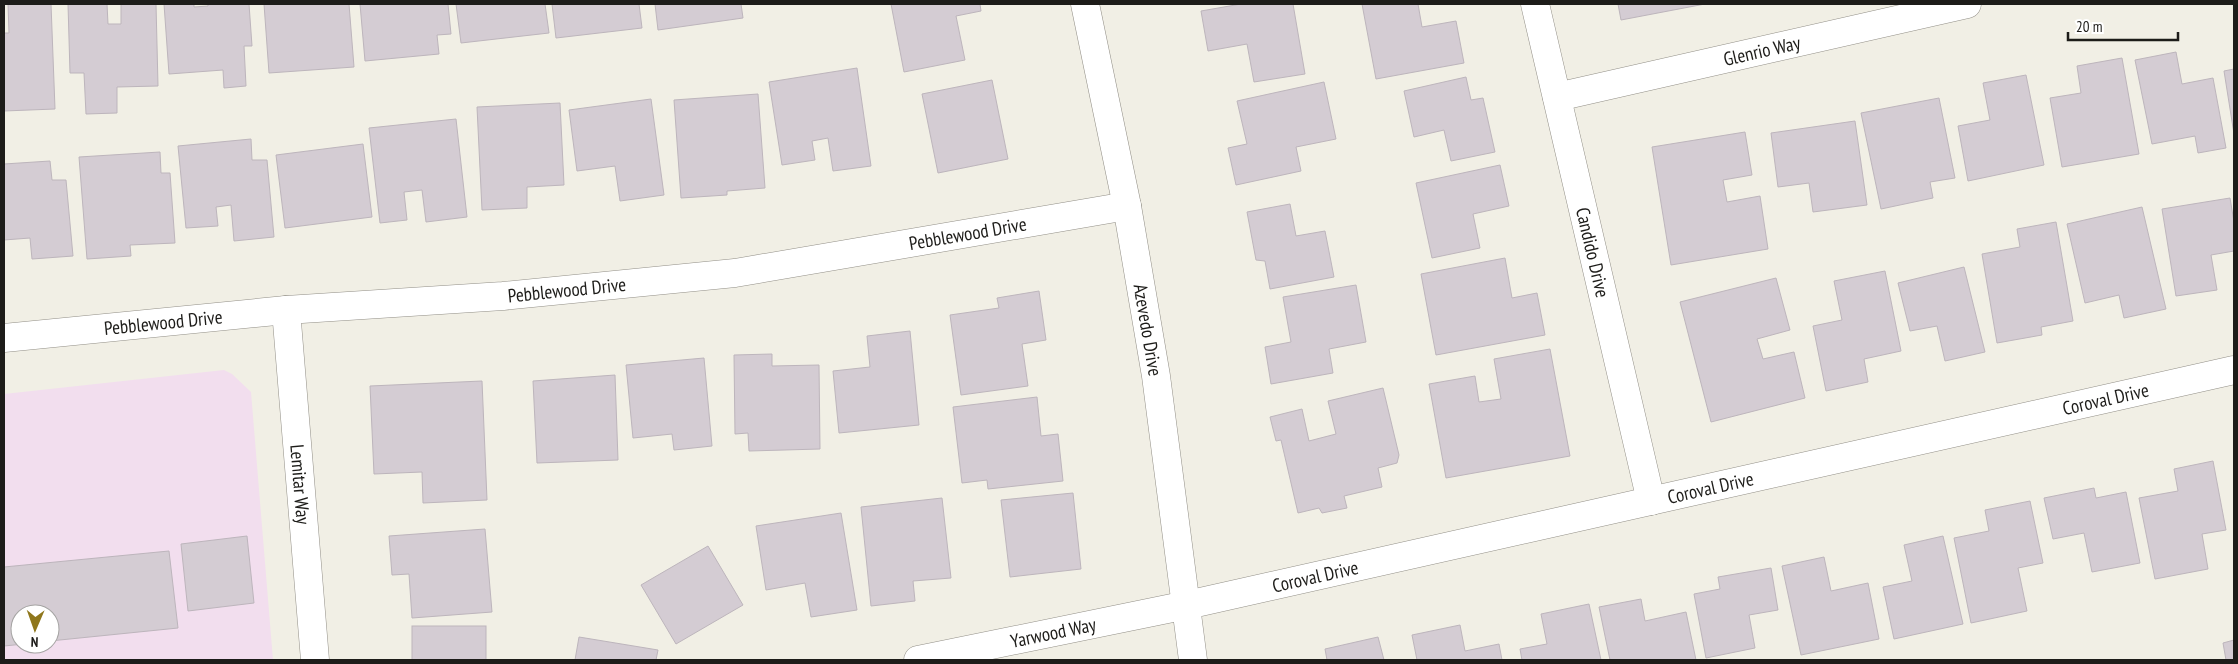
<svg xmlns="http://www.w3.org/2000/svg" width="2238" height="664" viewBox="0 0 2238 664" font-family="'PT Sans Narrow',sans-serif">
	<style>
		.education { fill: #f2deee; fill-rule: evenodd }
		.building { fill: #d4ccd3; stroke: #bdb5bc }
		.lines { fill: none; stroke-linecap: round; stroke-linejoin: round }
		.minor-casing { stroke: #928f87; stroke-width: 29 }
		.tertiary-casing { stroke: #928f87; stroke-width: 29 }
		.minor { stroke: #fff; stroke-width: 28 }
		.tertiary { stroke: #fff; stroke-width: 28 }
		.labels { text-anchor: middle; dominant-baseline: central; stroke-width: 4.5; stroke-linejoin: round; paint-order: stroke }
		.street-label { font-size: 19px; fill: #1d1c19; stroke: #fff }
	</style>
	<rect width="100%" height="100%" fill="#f1efe5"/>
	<path class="education" d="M224,370L232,374L251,392L273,660H4V394ZM20,614H50V644H20Z"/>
	<g class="building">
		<polygon points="8,4 51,4 55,109 4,111 4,33 9,33"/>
		<polygon points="68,4 107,4 108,24 121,24 121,4 156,4 158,86 117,87 117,113 86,114 84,73 70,73"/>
		<polygon points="164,4 194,4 194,7 208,6 208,4 249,4 252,46 244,46 246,86 224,88 223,70 169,74"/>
		<polygon points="264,4 349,4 354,67 269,73"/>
		<polygon points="360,4 448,4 451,34 437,35 439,54 365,61"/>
		<polygon points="456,4 545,4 549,33 461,43"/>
		<polygon points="552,4 639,4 642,28 556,38"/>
		<polygon points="655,4 741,4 743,18 658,30"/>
		<polygon points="891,4 980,4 981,11 956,16 965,60 904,72"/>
		<polygon points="1241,4 1293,4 1305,74 1254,82 1247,44 1208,51 1201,11"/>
		<polygon points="1362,4 1418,4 1422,27 1456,21 1464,63 1376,79"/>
		<polygon points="1618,4 1705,4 1621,20"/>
		<polygon points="2176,52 2182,84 2213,78 2226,148 2198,153 2195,136 2152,144 2135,60"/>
		<polygon points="2122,58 2139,154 2062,167 2050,98 2081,93 2077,66"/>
		<polygon points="857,68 871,166 833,171 828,138 812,141 815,160 782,165 769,82"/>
		<polygon points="2234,69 2234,134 2224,71"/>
		<polygon points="2026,75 2044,165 1968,181 1958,126 1990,120 1983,83"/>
		<polygon points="1466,77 1471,100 1483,98 1495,152 1451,161 1444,130 1414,137 1404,91"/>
		<polygon points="992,80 1008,159 938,173 922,94"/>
		<polygon points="1324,82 1336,139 1296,147 1301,171 1236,185 1228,148 1247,144 1237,101"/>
		<polygon points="758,94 765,188 727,191 727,195 681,198 674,100"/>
		<polygon points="1939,98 1955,178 1930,182 1933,198 1881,209 1861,113"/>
		<polygon points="651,99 664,195 620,201 615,166 577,171 569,110"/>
		<polygon points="560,103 564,185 527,187 527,208 482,210 477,107"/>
		<polygon points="456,119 467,217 426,222 422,190 404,192 407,220 380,223 369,128"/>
		<polygon points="1855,121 1867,205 1813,212 1809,183 1778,187 1771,133"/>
		<polygon points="1745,132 1752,175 1723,180 1727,202 1760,196 1768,249 1671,265 1652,147"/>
		<polygon points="251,139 252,160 267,160 274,237 234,241 231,205 216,207 218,226 186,228 178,146"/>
		<polygon points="363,144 372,217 285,228 276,155"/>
		<polygon points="160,152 161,173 170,173 175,243 130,245 131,256 87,259 79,157"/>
		<polygon points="50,161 52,180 66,180 73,256 32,259 30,238 4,240 4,164"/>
		<polygon points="1500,165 1509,206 1473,214 1480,248 1432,258 1416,183"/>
		<polygon points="2230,198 2234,222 2234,251 2211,255 2217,290 2176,296 2162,209"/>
		<polygon points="1290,204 1296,236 1325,231 1334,277 1270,289 1265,261 1256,260 1247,212"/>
		<polygon points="2142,207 2166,309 2124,318 2119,295 2085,303 2067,224"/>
		<polygon points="2056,222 2073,321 2041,327 2042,335 1997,343 1982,254 2020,247 2017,229"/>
		<polygon points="1505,258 1512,298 1537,293 1545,335 1436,355 1421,274"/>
		<polygon points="1964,267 1985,352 1945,361 1937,326 1910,331 1898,283"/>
		<polygon points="1885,271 1901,351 1864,359 1868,382 1826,391 1813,326 1842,320 1834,281"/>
		<polygon points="1776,278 1790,330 1757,339 1763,359 1794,352 1805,398 1711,422 1680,302"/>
		<polygon points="1356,285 1366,342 1329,349 1333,373 1271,384 1265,347 1291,342 1283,297"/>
		<polygon points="1039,291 1046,340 1022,344 1028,386 961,395 950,315 999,308 997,298"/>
		<polygon points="910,331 919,425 839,433 833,371 870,367 867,336"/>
		<polygon points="1550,349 1570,456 1446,478 1429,384 1475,376 1479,402 1501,399 1494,359"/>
		<polygon points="772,354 772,366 819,365 820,449 749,451 748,433 735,434 734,355"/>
		<polygon points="704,358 712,446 674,450 672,434 633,438 626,365"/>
		<polygon points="615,375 618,460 537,463 533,381"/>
		<polygon points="482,381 487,500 423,503 422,472 374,474 370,386"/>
		<polygon points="1383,388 1399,455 1397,463 1378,468 1382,487 1344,496 1347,508 1322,513 1319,508 1298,513 1281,440 1276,441 1270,417 1302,409 1309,441 1336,434 1328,401"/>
		<polygon points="1037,397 1041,436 1058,434 1063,481 988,489 987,480 962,483 953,407"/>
		<polygon points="2213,461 2226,530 2202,534 2208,569 2155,579 2139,498 2178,491 2174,469"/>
		<polygon points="2094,488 2096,498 2126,492 2140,563 2092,572 2084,533 2053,539 2044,498"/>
		<polygon points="1073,493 1081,569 1010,577 1001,500"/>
		<polygon points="942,498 951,578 913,581 915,601 871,606 861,507"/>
		<polygon points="2030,501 2043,563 2018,568 2027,611 1971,623 1954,538 1989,531 1985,510"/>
		<polygon points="841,513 857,610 811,617 805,583 766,590 756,526"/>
		<polygon points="485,529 492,612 412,618 409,574 392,575 389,536"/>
		<polygon points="247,536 254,603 188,611 181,544"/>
		<polygon points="1943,536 1963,624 1894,639 1883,587 1912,581 1904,545"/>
		<polygon points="708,546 743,605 676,644 641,585"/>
		<polygon points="169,551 178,628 50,641 50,614 20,614 20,644 24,644 4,646 4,567"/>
		<polygon points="1824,557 1831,591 1868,583 1879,639 1801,655 1782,566"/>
		<polygon points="1771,568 1778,610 1749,615 1755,648 1706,658 1694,594 1720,589 1718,577"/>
		<polygon points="1641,599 1645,621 1686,612 1696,660 1610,660 1599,607"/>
		<polygon points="1589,604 1601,660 1522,660 1520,649 1547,644 1541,614"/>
		<polygon points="1460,625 1465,651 1499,644 1502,660 1417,660 1412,635"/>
		<rect x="412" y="626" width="74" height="34"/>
		<polygon points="579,637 658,650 656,660 575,660"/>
		<polygon points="1378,637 1384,660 1327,660 1325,649"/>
		<polygon points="2234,640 2234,660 2226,660 2223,643"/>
	</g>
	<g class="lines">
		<defs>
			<g id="minor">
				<path id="s1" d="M1535,4L1651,501"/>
				<path id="s2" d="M1557,97L1967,4"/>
				<path id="s3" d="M286,310L315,660"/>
				<path id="s4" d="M4,338L286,310L503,296L735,273L1127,206"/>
				<path id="s5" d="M918,660L1187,605L2234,370"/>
			</g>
			<g id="tertiary">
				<path id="s6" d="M1085,4L1127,206L1156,376L1193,660"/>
			</g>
		</defs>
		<use href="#minor" class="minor-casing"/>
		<use href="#tertiary" class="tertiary-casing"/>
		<use href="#minor" class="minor"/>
		<use href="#tertiary" class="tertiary"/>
	</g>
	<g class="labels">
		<g class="street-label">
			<text stroke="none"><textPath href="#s2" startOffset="210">Glenrio Way</textPath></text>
			<text stroke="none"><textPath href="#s4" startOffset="970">Pebblewood Drive</textPath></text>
			<text stroke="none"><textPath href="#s1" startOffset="255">Candido Drive</textPath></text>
			<text stroke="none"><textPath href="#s4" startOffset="565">Pebblewood Drive</textPath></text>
			<text stroke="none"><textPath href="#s4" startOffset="160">Pebblewood Drive</textPath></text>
			<text stroke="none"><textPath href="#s6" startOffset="332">Azevedo Drive</textPath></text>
			<text stroke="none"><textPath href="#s5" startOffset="1216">Coroval Drive</textPath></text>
			<text stroke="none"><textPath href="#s3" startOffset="175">Lemitar Way</textPath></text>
			<text stroke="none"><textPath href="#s5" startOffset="811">Coroval Drive</textPath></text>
			<text stroke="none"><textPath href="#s5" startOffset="406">Coroval Drive</textPath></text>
			<text stroke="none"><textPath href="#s5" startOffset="138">Yarwood Way</textPath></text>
		</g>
	</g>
	<rect width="2238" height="664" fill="none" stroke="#1d1c19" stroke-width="10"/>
	<g transform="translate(35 629) rotate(182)"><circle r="24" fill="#ffffff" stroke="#a5a4a3"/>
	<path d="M0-4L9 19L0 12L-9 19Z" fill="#8f771c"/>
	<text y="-8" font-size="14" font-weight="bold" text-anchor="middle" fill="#1d1c19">N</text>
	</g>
	<path d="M2068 32v8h110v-8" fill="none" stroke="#1d1c19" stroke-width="2.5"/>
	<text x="2076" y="32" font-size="15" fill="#1d1c19" stroke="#ffffff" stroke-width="4" paint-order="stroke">20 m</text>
</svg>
